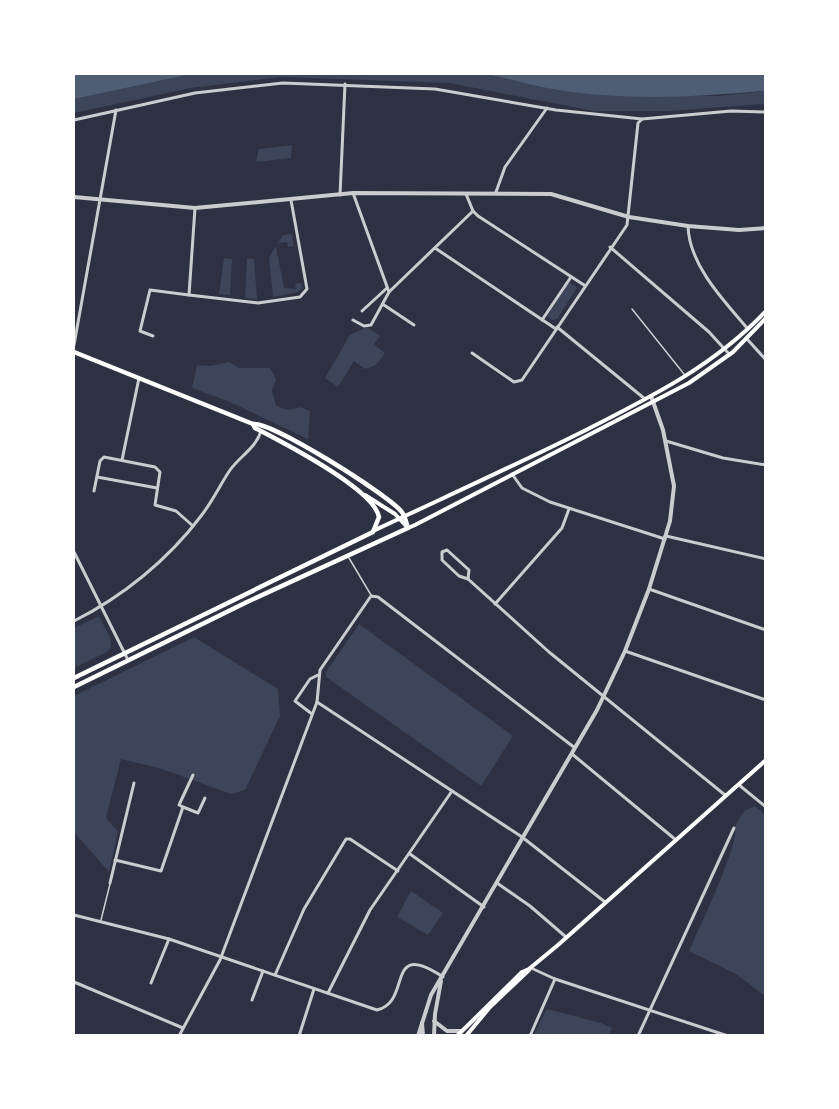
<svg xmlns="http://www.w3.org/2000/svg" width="839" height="1109" viewBox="0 0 839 1109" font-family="'PT Sans Narrow',sans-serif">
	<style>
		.green { fill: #3c4559 }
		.water { fill: #4f5d75 }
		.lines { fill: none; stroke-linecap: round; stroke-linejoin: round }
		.service { stroke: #caccd0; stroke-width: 1.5 }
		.minor { stroke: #caccd0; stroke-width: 3 }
		.tertiary { stroke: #caccd0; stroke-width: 4 }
		.secondary { stroke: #fff; stroke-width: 4 }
		.primary { stroke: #fff; stroke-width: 4.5 }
	</style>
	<rect width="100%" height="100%" fill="#2d3142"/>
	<g class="green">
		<polygon points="192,74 486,74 557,90 718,96 766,91 765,104 670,111 594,111 449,83 280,77 191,88 74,113 74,99"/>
		<polygon points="292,145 291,158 256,162 259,149"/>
		<polygon points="292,234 294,246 288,247 287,242 279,243 276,247 284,288 296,289 295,284 301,283 302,288 298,292 273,297 269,258 283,235"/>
		<polygon points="224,258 232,259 230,295 219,294"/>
		<polygon points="247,258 254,259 257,299 245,298"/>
		<polygon points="569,282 577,288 557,319 552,320 547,316"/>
		<polygon points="367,327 380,336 374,344 385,353 376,365 365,369 354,361 338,387 325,378 350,335"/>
		<path d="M229,362L239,368H270L276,379L272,391L276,405C285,410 290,411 300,407L310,411L308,439L230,402L192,388L197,365L210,366Z"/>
		<polygon points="99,616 110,638 111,647 107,652 74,668 74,628"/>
		<polygon points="359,624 513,736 481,786 326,677 326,672"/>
		<polygon points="194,637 278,689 280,716 245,790 231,794 162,769 121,759 106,818 118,831 109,872 74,832 74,696"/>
		<path d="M755,806L765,815V996L736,974L689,951C698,931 741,841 735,826L744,811Z"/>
		<polygon points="411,891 443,913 428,935 397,917"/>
		<polygon points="547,1009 601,1023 612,1028 609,1035 534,1035"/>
	</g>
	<g class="water">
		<polygon points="74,74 192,74 74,99"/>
		<path d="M486,74H765V91C697,97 627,101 558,90C534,86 510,79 486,74Z"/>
	</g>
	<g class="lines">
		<g class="service">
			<polyline points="632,309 684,374"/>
			<polyline points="349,558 371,595"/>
			<polyline points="101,920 110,884"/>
		</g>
		<g class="minor">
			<polyline points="74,120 195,93 283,83 435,89 556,110 642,119 731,111 766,112"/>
			<polyline points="496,192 505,167 547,108"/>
			<polyline points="353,193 389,292"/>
			<polyline points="466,194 473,211 478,216 584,285"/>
			<polyline points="340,195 345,84"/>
			<polyline points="195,208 189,295 258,303 300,297 307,289 291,200"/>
			<path d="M688,226C689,265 724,301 748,329"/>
			<polyline points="610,247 709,332 730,355"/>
			<polyline points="435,248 556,329"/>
			<polyline points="384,305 414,325"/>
			<polyline points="362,311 387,288"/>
			<polyline points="353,320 364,326 371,325 389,292 473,211"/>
			<polyline points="542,320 571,277"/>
			<polyline points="557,327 645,399"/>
			<polyline points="153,336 140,331 150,290 189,295"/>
			<polyline points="747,339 766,360"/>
			<polyline points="74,345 116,110"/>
			<polyline points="472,353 514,382 522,380 627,225 638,123 642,119"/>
			<polyline points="666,441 723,458 766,465"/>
			<polyline points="122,460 139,378"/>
			<polyline points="512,474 522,488 550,502 665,539"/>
			<polyline points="97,477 157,488"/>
			<polyline points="94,491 100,461 104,457 155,467 160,472 155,505 176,511 193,526"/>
			<polyline points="666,536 766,559"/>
			<polygon points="447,550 469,570 468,579 459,576 442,560 442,552"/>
			<polyline points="74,552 128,660"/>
			<polyline points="468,579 549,652 725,795"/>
			<polyline points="649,589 766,630"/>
			<polyline points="495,604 562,528 569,509"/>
			<path d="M74,621C122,597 168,560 201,516C212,502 220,485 230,470C240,456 256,448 261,431"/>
			<polyline points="625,651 766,700"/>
			<polyline points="317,702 522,837 605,902"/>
			<polyline points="312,714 295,701 310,679 318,675"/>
			<polyline points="572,754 676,840"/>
			<polyline points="739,785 766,807"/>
			<polyline points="183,807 198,813 205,798"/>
			<polyline points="410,854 484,907"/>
			<polyline points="115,860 161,871 183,807 179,805 193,775"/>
			<polyline points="110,883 134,783"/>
			<polyline points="497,883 530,906 566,937"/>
			<path d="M74,915L169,939L377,1010C413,1002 384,938 443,977"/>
			<polyline points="531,968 555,979 728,1036"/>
			<polyline points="275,975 304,909 346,839 350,839 398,871"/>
			<polyline points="74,982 183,1028"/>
			<polyline points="151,983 169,939"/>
			<polyline points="328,993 370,910 452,791"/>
			<polyline points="252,1000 263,971"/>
			<polyline points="179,1036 220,960 317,702 320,670 371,596 378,597 575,748"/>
			<polyline points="299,1036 314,989"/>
			<polyline points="530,1036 555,979"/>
			<polyline points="638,1036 734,828"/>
		</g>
		<g class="tertiary">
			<polyline points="74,197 195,208 353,193 551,194 629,217 688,226 739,230 766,228"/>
			<polyline points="434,1021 447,1031 461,1031"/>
			<polyline points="422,1023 423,1036"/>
			<polyline points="418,1036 431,995 597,710 625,651 649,589 670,521 674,486 663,430 651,396"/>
			<polyline points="434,1036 435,1014 441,981"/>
		</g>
		<g class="secondary">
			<polyline points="365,495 395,514 408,528 415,525 689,383 733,352 766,318"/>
			<path d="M373,531C443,498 514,466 584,431C649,398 714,366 766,311"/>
			<polyline points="457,1036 522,972 529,969 558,945 766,760"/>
			<polyline points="466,1036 490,1007 529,970"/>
		</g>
		<g class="primary">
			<path d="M74,352L253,424L255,428C282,442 374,489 379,517L373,532L74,678"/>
			<path d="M74,687L247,602L408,528C406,522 405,515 401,511C387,494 271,421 253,424"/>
		</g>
	</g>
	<rect width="839" height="1109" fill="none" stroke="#ffffff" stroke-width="150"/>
</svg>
